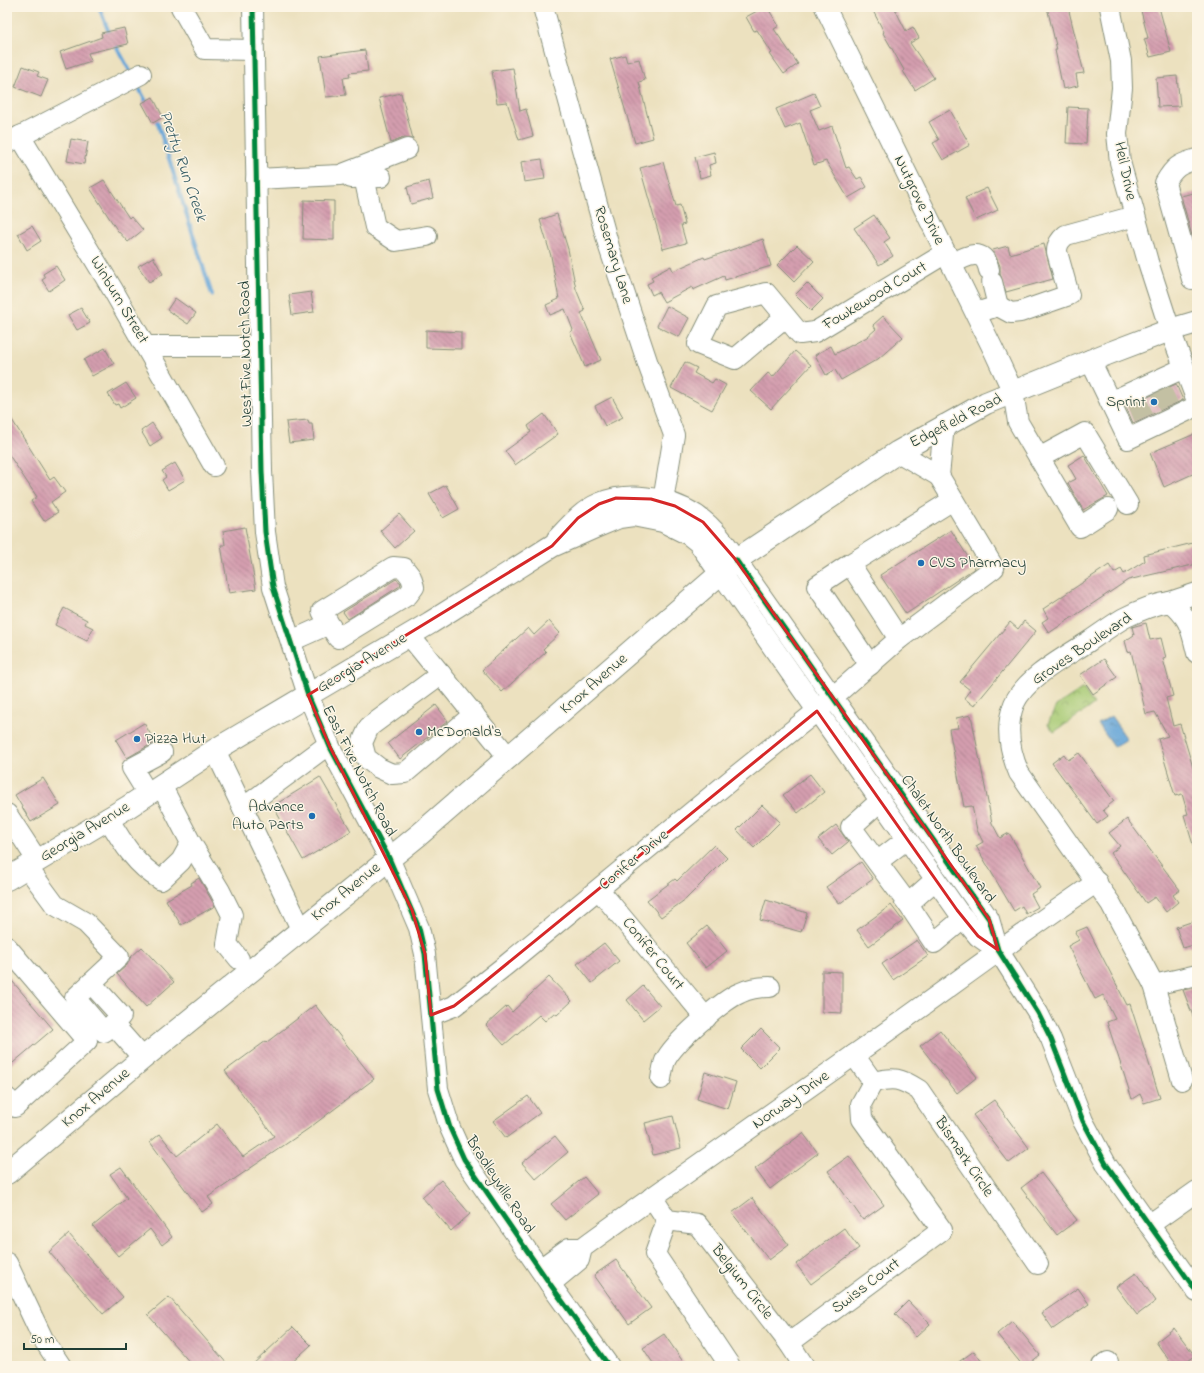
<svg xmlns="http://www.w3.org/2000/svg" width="1204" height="1373" viewBox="0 0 1204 1373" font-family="'Indie Flower',sans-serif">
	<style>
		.park { fill: url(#park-crowns); stroke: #638454 }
		.water { fill: url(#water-ripples); stroke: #427186 }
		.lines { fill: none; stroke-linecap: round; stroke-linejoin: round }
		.stream { stroke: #65a5d8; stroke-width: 4 }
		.building { fill: url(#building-back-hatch) }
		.minor-tunnel { stroke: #c3c0a3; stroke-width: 20; stroke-dasharray: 20 10; stroke-linecap: butt }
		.minor-casing { stroke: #868f7a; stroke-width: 22 }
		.major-casing { stroke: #868f7a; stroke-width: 24 }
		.minor { stroke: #fff; stroke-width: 20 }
		.major { stroke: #fff; stroke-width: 22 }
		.cycleway-casing { stroke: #fcf5e5; stroke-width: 8 }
		.cycleway { stroke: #00873e; stroke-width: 5 }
		.marked { fill: none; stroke: #d62828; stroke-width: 3; stroke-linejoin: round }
		.poi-dot { fill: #1f6fb2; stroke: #fcf5e5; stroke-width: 1.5 }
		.labels { text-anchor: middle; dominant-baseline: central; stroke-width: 3; stroke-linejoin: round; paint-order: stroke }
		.street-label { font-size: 16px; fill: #1f3d34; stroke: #fcf5e5 }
		.poi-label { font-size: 16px; fill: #1f3d34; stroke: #fcf5e5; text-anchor: start }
		.water-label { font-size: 17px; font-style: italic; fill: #345c65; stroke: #fcf5e5 }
	</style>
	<defs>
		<pattern id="park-crowns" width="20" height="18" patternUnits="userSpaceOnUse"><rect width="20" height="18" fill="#a7ca74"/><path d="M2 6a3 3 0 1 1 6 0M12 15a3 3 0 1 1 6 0" fill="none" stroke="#87a560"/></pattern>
		<pattern id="water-ripples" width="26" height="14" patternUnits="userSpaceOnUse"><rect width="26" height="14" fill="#65a5d8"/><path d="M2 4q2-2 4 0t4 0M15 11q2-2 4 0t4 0" fill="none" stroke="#5388b0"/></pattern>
		<pattern id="building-back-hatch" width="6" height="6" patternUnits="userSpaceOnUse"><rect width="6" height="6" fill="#d49eaf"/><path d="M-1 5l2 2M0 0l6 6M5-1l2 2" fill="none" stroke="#ab828f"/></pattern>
	</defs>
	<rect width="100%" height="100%" fill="#fcf5e5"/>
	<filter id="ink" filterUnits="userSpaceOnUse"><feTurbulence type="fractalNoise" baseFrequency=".025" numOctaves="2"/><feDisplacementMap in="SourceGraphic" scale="8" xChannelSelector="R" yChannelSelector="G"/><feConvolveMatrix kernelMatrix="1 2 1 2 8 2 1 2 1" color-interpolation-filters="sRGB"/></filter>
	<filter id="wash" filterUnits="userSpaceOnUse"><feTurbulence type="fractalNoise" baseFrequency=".012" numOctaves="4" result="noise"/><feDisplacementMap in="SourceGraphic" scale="16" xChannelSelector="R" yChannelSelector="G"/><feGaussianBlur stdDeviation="0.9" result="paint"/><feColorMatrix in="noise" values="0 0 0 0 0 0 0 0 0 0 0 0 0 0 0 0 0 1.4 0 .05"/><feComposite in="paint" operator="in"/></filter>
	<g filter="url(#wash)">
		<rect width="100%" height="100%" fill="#ece1bf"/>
		<polygon class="park" points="1083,688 1094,705 1054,732 1048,724 1056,706"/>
		<polygon class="water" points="1111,716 1127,739 1114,747 1098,724"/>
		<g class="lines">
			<g class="stream">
				<polyline points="99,7 110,35"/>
				<polyline points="114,42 131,73"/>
				<polyline points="136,83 148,105"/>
				<polyline points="154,116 158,124 212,295"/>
			</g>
		</g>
		<g id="blocks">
			<g class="building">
				<polygon points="755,7 767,7 779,26 774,29 798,64 784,74 770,54 772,53 757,30 754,31 746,17 757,11"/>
				<polygon points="871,7 894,7 906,31 913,27 919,38 910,43 934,78 915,90 903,71 904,70 883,33 884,32"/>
				<polygon points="1047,7 1068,7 1084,73 1076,74 1078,86 1063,89 1055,50 1057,50"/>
				<polygon points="1140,7 1159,7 1171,52 1150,57 1144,39 1148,38"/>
				<polygon points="124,28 128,44 88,53 91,61 66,69 60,52 102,37 101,33"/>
				<polygon points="365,50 368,71 349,73 350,77 343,78 346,95 326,97 320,56"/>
				<polygon points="625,55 627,62 639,59 645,80 639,82 653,138 635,143 610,59"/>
				<polygon points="23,66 39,72 37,76 48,80 41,97 15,87"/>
				<polygon points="513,68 520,111 526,109 533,136 519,140 507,102 497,103 492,71"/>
				<polygon points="1177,76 1180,106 1158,107 1156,78"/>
				<polygon points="401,93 413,139 403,138 391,143 379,98"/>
				<polygon points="814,93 820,106 810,110 819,131 832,126 846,168 849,167 857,179 861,177 867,187 848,198 826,161 814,165 800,123 785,129 776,109"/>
				<polygon points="153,97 163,117 153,123 142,103"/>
				<polygon points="1068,107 1088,108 1086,144 1066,143"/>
				<polygon points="950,110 970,145 943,160 933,143 939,140 929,122"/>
				<polygon points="71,139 88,142 84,164 67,161"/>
				<polygon points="714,152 716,163 709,165 711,175 700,178 695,157"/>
				<polygon points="542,159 545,179 524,182 521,162"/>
				<polygon points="663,162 676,206 680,205 685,224 681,225 686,243 663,249 640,168"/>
				<polygon points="104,180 129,218 131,216 143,230 128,242 117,230 90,188"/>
				<polygon points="429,181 433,198 411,204 407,187"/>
				<polygon points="987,188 998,210 976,220 965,198"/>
				<polygon points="1197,192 1197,250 1196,250 1181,196"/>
				<polygon points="304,200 334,201 334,240 303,239"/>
				<polygon points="557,214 568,249 576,289 585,311 581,313 601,360 585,367 570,332 573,330 565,309 550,315 546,305 559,299 551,256 540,220"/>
				<polygon points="874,215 890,238 884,242 893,256 879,265 854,228"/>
				<polygon points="32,226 41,241 27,250 18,234"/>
				<polygon points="763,239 771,266 725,280 724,276 693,290 692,287 664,302 658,292 652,295 647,284 653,281 651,277 671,266 673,271 704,257 705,259"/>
				<polygon points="1044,244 1053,279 1006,292 1000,274 1000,266 993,250 1008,246 1010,254"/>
				<polygon points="797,245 814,261 794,282 777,265"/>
				<polygon points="153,257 163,274 149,282 138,266"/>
				<polygon points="56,266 65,280 49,291 42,280 45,278 43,274"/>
				<polygon points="807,283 823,299 811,311 795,295"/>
				<polygon points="311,292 314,312 292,315 289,295"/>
				<polygon points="175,298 196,313 188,324 167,310"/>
				<polygon points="667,306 689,318 679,337 657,326"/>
				<polygon points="81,308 90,323 77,330 68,315"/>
				<polygon points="883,316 903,337 878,359 841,380 835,370 826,375 815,355 831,346 835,354 867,337 876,329 873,325"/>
				<polygon points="426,330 461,332 461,349 426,348"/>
				<polygon points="105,348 114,364 92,376 84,360"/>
				<polygon points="795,351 811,365 771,409 751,391 768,373 773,377"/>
				<polygon points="685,362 697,368 694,373 712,383 715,379 726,385 712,410 671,388"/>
				<polygon points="126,383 136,398 120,408 118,404 115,405 108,394"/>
				<polygon points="1176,384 1183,400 1133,423 1126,407"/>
				<polygon points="612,397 623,417 605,426 595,406"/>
				<polygon points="7,412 50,480 54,477 65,492 51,502 58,512 44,521 31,501 37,497 7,452"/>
				<polygon points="544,414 558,434 515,465 505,451 531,432 528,426"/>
				<polygon points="308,420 309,424 312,424 314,440 289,443 286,422"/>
				<polygon points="152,423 162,438 150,446 141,431"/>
				<polygon points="1197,433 1197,472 1164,487 1150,453"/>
				<polygon points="1084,455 1108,496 1083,510 1068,483 1076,479 1068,465"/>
				<polygon points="175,463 185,480 168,490 162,480 166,477 162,471"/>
				<polygon points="446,485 459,509 443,518 429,494"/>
				<polygon points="399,514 414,531 395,548 380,531"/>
				<polygon points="245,527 256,589 229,593 221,545 225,545 223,531"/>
				<polygon points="951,530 975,568 906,614 880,575"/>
				<polygon points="1197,542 1197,564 1128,580 1049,633 1042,622 1048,618 1043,609 1109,565 1114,573 1121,569 1124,574 1145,561 1144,555"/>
				<polygon points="396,579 401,583 400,586 348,619 343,612"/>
				<polygon points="64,608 87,620 85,624 93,628 87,641 55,625"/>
				<polygon points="549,621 560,633 543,649 546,652 502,692 482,670 528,628 534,635"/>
				<polygon points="1024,621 1036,631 974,706 964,698 970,690 960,682 1010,622 1018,629"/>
				<polygon points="1146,623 1150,640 1161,638 1166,658 1163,659 1173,696 1166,698 1173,726 1180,724 1197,781 1197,848 1194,848 1184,815 1188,814 1182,794 1175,796 1158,739 1168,736 1155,712 1146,714 1131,651 1128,652 1125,641 1134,635 1132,627"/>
				<polygon points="1104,659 1117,677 1093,694 1080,675"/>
				<polygon points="436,705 448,721 400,759 388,743"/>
				<polygon points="971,715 992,823 1000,838 1009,833 1040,888 1031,894 1038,907 1026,914 1022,906 1014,911 976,846 983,842 977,830 972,806 964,807 949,729 958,728 956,718"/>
				<polygon points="144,723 155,742 127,758 116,740"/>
				<polygon points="1079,753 1114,801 1103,810 1108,816 1097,824 1052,763 1064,754 1068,760"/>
				<polygon points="810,774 824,792 798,813 783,795"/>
				<polygon points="320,777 351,831 303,860 273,806"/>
				<polygon points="43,778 60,805 31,822 15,795"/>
				<polygon points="762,805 780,822 754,848 737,830"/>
				<polygon points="1127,819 1180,890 1173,895 1178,902 1166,912 1155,897 1146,903 1111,853 1120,846 1109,833"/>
				<polygon points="836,825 848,842 832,855 818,839"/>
				<polygon points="714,845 727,858 686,899 661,917 647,900 675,879 677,881"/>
				<polygon points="861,862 873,879 839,904 826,887"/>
				<polygon points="199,878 215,906 181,925 166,900 192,885 191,883"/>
				<polygon points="766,900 807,913 801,932 760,920"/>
				<polygon points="891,905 903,921 869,946 857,930"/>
				<polygon points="1197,920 1197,944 1183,948 1176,927"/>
				<polygon points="707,926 727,951 706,968 686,943"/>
				<polygon points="1087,927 1127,1005 1130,1004 1160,1098 1144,1103 1140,1094 1132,1099 1107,1022 1115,1019 1103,995 1095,999 1068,946 1079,940 1075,932"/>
				<polygon points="917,940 928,956 893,980 882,964"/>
				<polygon points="604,943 619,961 592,983 577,964"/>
				<polygon points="142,947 174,982 146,1007 117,974 127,965 130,958"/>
				<polygon points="822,971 842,972 842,1013 822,1012"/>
				<polygon points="7,975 53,1029 7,1068"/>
				<polygon points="549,977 572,1001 557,1015 554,1013 545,1021 539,1015 504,1045 486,1025 507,1006 512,1012"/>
				<polygon points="643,986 660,1006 643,1020 627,1000"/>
				<polygon points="1197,987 1197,1024 1196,1024 1183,990"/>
				<polygon points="315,1005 374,1079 308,1129 208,1197 213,1204 202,1212 150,1142 160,1134 177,1156 217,1124 243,1157 274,1136 225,1071 266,1041 267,1042"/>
				<polygon points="761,1029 780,1048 760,1068 741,1049"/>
				<polygon points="940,1030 977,1077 957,1093 920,1046"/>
				<polygon points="705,1072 736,1082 728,1109 697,1099"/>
				<polygon points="528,1096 540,1113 506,1138 493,1121"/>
				<polygon points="994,1100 1029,1148 1009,1163 973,1115"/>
				<polygon points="673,1116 681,1148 653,1155 645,1123"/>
				<polygon points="803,1133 818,1153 770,1189 755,1169"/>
				<polygon points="555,1136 568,1152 536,1179 522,1163"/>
				<polygon points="849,1156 884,1205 863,1220 828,1171"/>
				<polygon points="121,1167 172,1237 162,1245 150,1229 118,1256 93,1226 127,1198 110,1174"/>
				<polygon points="1041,1173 1077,1220 1057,1235 1021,1188"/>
				<polygon points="584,1177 598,1194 565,1220 551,1204"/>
				<polygon points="441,1180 470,1214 451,1231 422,1197"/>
				<polygon points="752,1198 789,1245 769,1260 732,1213"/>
				<polygon points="844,1228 859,1248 811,1284 796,1264"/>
				<polygon points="69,1234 123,1297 103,1314 49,1252"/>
				<polygon points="616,1260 651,1308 629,1324 594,1275"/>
				<polygon points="1136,1273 1156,1301 1137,1315 1116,1287"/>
				<polygon points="1078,1288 1089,1304 1053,1329 1042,1313"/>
				<polygon points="169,1297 229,1366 193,1366 148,1315"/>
				<polygon points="908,1301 930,1324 916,1337 895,1314"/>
				<polygon points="1012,1321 1040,1355 1026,1366 1023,1366 997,1334"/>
				<polygon points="293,1327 311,1345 288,1366 251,1366"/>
				<polygon points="1174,1328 1195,1356 1181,1366 1173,1366 1156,1342"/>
				<polygon points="664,1334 686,1366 655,1366 643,1348"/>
				<polygon points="974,1351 985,1366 953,1366"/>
			</g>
		</g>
	</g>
	<g filter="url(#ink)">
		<use href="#blocks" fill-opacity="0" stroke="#868f7a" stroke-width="1"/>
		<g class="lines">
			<g class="minor-tunnel">
				<polyline points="1160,388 1169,407"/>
				<polyline points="1136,399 1144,418"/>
			</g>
			<defs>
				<g id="minor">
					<polyline points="181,7 205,49 253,50"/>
					<polyline points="253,7 262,471 265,532 273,587 308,695 330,747 389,858 419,928 425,954 438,1089 450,1128 464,1159 550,1284 609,1366"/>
					<polyline points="543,7 609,247 649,367 674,435 663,501"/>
					<polyline points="825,7 993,349 1013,392 1018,422 1080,527 1108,509"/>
					<polyline points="1110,7 1121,61 1122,88 1117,134 1120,162 1148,262 1170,330 1197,401"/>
					<polyline points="20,136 113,290 214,466"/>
					<polyline points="7,143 141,74"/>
					<path d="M1197,159C1179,164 1174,167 1165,183L1192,279L1197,277"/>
					<polyline points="364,177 375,227 396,241 427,236"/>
					<polyline points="351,178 381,177"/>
					<polyline points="256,179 340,175 407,149"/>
					<path d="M951,264C966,256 984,246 989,270"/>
					<polyline points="992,282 998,306"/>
					<path d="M976,313L998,306L1011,313L1020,312L1069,295L1057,252C1057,244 1060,240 1066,235L1135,216"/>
					<polyline points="785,317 735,359 698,344 717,306 766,293 800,334 815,332 946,253"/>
					<polyline points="146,346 259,346"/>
					<polyline points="1090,360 1128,439 1197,406"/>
					<polyline points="1110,402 1184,368"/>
					<polyline points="898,452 939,476 944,425"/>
					<polyline points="1039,458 1085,433 1128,504"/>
					<polyline points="736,560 989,919 998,950 1038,1013 1051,1039 1083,1121 1106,1164 1197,1292"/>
					<polyline points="850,564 817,586 870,665"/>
					<polyline points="720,572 957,910 978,936 998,950"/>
					<polyline points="1170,602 1197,593"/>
					<polyline points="409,635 509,758"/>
					<polyline points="899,639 850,564 953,500"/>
					<polyline points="291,641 329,624 338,638 408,595 414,587 411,577 404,568 393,567 322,611 329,624"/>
					<path d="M1197,653C1191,629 1190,618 1170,602C1155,604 1138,611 1124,618C1112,625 1100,634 1088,642C1065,657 1025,678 1014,704C1005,727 1010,752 1019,773L1111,904L1154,985L1197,975"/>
					<polyline points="441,674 369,727 362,743 366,758 379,768 392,774 405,773 474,714"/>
					<polyline points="215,750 301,929"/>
					<polyline points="148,794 132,768 162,752"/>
					<polyline points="880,801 851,827 908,904 935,880"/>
					<polyline points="243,808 329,744"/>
					<polyline points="7,814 37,860"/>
					<path d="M108,818C123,844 136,865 161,880L181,861L191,843L161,785"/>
					<polyline points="191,843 220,891 232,915 227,944 239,959"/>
					<polyline points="877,862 907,839"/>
					<polyline points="27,867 55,905 86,923 119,957 75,998 104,1032 113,1024 143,1058"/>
					<polyline points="599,890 706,1018"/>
					<polyline points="908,904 934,943 964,918"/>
					<polyline points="7,947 87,1041 15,1107 7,1098"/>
					<polyline points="91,983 121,1016 113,1024"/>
					<polyline points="1154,985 1182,1080"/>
					<polyline points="431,1015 454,1006 506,965 737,775 817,711 899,639 994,568 939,476"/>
					<path d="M661,1079C662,1073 663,1066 665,1061C673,1043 723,1000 740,993C750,988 760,987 770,987"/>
					<path d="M873,1082C894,1077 900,1078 919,1090L1038,1264"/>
					<polyline points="652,1197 667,1220 697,1224 789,1343 804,1366"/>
					<polyline points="667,1220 655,1254 730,1366"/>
					<polyline points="1149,1225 1197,1191"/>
					<polyline points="7,1263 43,1339 61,1366"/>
					<polyline points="540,1269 569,1248 582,1248"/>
					<path d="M550,1284L579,1260L582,1248C672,1182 763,1120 854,1055C935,998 1015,938 1097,882"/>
					<polyline points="789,1343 942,1230 862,1119 861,1104 873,1082 854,1055"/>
					<polyline points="1102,1366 1108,1362"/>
				</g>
				<g id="major">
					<path d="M558,539C571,525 583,511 600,504C636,489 687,502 713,531C722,540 729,550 736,560"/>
					<polyline points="7,879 128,807 215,750 430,623 552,546 595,527 619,517 633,515 663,521 689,534 699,542 720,572"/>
					<polyline points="7,1173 143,1058 420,834 736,560 898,452 986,403 1107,354 1170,330 1197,322"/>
				</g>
			</defs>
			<use href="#minor" class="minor-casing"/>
			<use href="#major" class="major-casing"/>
			<use href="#minor" class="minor"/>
			<use href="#major" class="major"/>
			<defs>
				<g id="cycleway">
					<polyline points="253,7 262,471 265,532 273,587 308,695 330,747 389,858 419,928 425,954 438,1089 450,1128 464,1159 550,1284 609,1366"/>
					<polyline points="736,560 989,919 998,950 1038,1013 1051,1039 1083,1121 1106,1164 1197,1292"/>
				</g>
			</defs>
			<use href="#cycleway" class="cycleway-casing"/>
			<use href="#cycleway" class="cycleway"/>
		</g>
	</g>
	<path class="marked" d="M616,498L651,499L675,506L703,522L736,560L989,919L998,950L978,936L957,910L817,711L476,989L454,1006L431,1015L425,954L412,910L330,747L308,695L552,546L578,518L599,504Z"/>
	<g class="poi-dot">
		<circle cx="1154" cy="402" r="4"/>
		<circle cx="921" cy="563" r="4"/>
		<circle cx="419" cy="732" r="4"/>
		<circle cx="137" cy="739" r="4"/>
		<circle cx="312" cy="816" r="4"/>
	</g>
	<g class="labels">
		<g class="street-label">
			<text transform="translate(1125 171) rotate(78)">Heil Drive</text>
			<text transform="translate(919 200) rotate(64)">Nutgrove Drive</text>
			<text transform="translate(613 255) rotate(73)">Rosemary Lane</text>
			<text transform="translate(875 296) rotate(-31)">Fowkewood Court</text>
			<text transform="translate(119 300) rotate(59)">Winburn Street</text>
			<text transform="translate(246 354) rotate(-91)">West Five Notch Road</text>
			<text transform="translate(956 421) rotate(-27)">Edgefield Road</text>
			<text transform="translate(1082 649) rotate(-34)">Groves Boulevard</text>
			<text transform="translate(362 663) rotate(-31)">Georgia Avenue</text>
			<text transform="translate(594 684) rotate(-41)">Knox Avenue</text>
			<text transform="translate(359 771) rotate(63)">East Five Notch Road</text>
			<text transform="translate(85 832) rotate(-31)">Georgia Avenue</text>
			<text transform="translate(948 839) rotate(55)">Chalet North Boulevard</text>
			<text transform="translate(634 860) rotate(-40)">Conifer Drive</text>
			<text transform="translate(346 892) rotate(-39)">Knox Avenue</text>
			<text transform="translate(653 954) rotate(51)">Conifer Court</text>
			<text transform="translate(96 1098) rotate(-40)">Knox Avenue</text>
			<text transform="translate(791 1100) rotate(-35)">Norway Drive</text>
			<text transform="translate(964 1157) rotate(56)">Bismark Circle</text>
			<text transform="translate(500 1185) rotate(57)">Bradleyville Road</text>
			<text transform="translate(742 1282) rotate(52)">Belgium Circle</text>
			<text transform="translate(866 1286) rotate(-37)">Swiss Court</text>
		</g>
		<g class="poi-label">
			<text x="1146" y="402" text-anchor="end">Sprint</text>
			<text x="929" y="563">CVS Pharmacy</text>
			<text x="427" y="732">McDonald's</text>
			<text x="145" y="739">Pizza Hut</text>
			<text x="304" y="807" text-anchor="end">Advance<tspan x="304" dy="18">Auto Parts</tspan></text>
		</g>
		<g class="water-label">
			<text transform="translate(183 166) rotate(71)">Pretty Run Creek</text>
		</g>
	</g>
	<rect width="1204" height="1373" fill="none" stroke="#fcf5e5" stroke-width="24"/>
	<path d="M24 1343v6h102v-6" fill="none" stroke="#1f3d34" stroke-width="2"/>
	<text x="30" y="1343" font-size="12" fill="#1f3d34" stroke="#fcf5e5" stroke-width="3" paint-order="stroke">50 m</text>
</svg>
